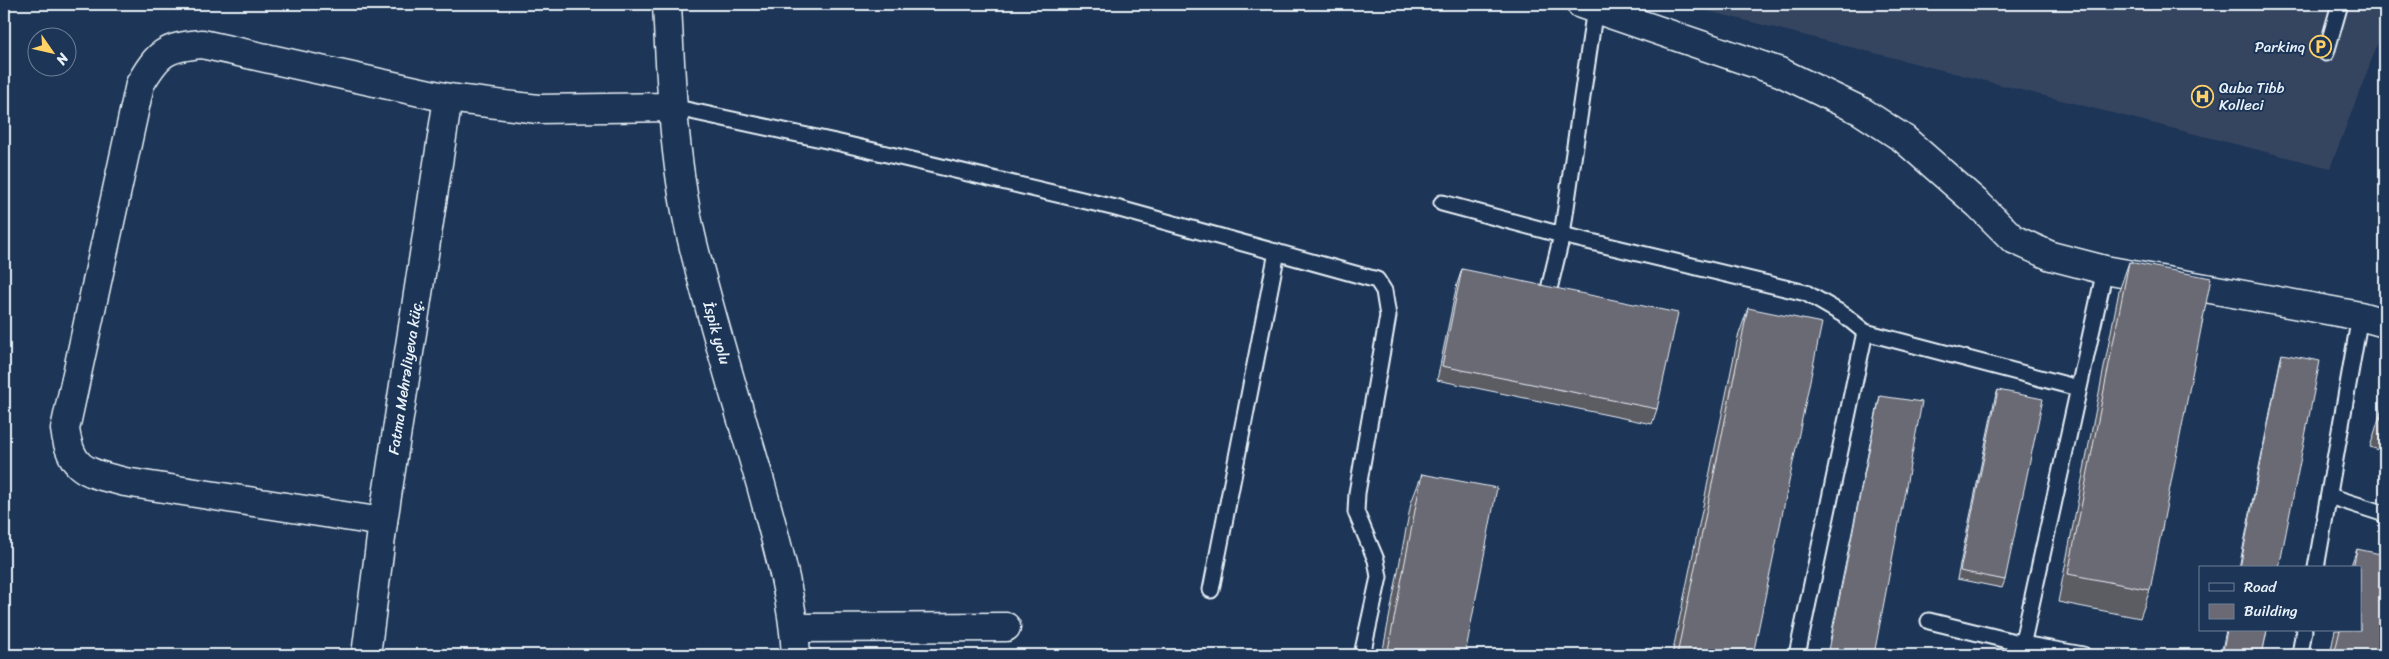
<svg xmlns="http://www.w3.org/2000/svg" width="2389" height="659" viewBox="0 0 2389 659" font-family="Sriracha,sans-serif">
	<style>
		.built { fill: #344560 }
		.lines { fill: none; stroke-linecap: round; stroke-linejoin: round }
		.service-casing { stroke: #e8f1f8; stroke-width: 19 }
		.minor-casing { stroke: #e8f1f8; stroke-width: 31 }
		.tertiary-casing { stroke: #e8f1f8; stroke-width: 31 }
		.service { stroke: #1d3557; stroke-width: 15 }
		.minor { stroke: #1d3557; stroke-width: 28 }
		.tertiary { stroke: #1d3557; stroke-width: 28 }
		.wall { fill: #5c5b64; stroke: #e8f1f8 }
		.building { fill: #6b6a74; stroke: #e8f1f8 }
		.labels { text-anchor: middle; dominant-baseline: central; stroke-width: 4; stroke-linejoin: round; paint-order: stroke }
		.poi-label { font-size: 15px; fill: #e8f1f8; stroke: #1d3557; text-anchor: end }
		.street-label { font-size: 15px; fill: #e8f1f8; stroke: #1d3557 }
	</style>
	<rect width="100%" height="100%" fill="#1d3557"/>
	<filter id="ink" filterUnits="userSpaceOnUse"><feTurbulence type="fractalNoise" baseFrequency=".02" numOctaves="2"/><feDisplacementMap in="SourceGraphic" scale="10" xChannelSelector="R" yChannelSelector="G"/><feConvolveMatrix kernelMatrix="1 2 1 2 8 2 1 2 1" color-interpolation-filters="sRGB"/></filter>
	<g filter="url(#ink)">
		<polygon class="built" points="1680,4 2385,4 2385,25 2330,168"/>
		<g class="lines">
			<defs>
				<g id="service">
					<polyline points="2326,53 2340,4"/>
					<polyline points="672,107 840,143 1116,208 1377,280 1384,291 1388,316 1357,493 1356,512 1376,560 1379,577 1362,655"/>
					<polyline points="1442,203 1562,235 1806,293 1844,315 1865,332 2078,388"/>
					<polyline points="1550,285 1562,235 1595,8"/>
					<polyline points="2329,496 2385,514"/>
					<polyline points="2316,568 2360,316"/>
					<polyline points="1211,590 1277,252"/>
					<polyline points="1929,621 2023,644 2083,655"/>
					<polyline points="1797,655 1865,332"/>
					<polyline points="2020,655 2105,270"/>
					<polyline points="2300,655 2304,630"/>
				</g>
				<g id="minor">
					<polyline points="1581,4 1780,72 1861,111 1904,139 1979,205 2013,239 2051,256 2105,270 2360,316 2385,323"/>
					<path d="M383,522L125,482C87,472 71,472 65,429L140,84C158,53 165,47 202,44L448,98L538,109L672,107"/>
					<polyline points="795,628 1006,627"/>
					<path id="s1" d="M366,655L383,522L448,98"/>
				</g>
				<g id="tertiary">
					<path id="s2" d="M667,4C671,86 674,168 694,248C714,328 738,406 761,485C776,541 793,597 796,655"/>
				</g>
			</defs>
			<use href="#service" class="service-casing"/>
			<use href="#minor" class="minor-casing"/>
			<use href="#tertiary" class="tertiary-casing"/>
			<use href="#service" class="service"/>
			<use href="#minor" class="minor"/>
			<use href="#tertiary" class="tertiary"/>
		</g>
		<g class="wall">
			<polygon points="2129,262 2150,590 2140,618 2058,602 2119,291"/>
			<polygon points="1462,269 1657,409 1652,424 1437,380 1457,284"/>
			<polygon points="1748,308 1753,655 1672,655 1738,337"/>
			<polygon points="2282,354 2279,568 2239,568 2280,362"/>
			<polygon points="1998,390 2005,580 2002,588 1957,579 1995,398"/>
			<polygon points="1880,396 1874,655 1827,655 1878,404"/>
			<polygon points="2385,399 2385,452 2370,447"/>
			<polygon points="1422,474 1465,655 1382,655 1411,503"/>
			<polygon points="2357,549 2385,655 2330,655 2335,630 2360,630 2360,568 2350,568"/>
			<polygon points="2226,630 2267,630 2262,655 2221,655"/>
		</g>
		<g class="building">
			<polygon points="2129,262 2211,278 2150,590 2068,574"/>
			<polygon points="1462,269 1678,313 1657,409 1442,366"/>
			<polygon points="1748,308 1822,323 1753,655 1677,655"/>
			<polygon points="2282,354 2320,361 2279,568 2240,568"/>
			<polygon points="1998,390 2043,399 2005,580 1960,571"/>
			<polygon points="1880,396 1922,402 1874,655 1828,655"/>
			<polygon points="2385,403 2385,420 2380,419"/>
			<polygon points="1422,474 1497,488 1465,655 1387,655"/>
			<polygon points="2357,549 2385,555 2385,655 2334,655 2340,630 2360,630 2360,568 2353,568"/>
			<polygon points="2227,630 2267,630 2262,655 2222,655"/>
		</g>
	</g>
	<defs>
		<symbol id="parking-ring" viewBox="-11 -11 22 22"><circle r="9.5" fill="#1d3557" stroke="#ffd166" stroke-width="1.5"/><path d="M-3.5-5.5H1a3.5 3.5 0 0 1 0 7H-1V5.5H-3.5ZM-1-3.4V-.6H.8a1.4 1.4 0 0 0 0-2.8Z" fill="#ffd166"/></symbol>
		<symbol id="hospital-ring" viewBox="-11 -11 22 22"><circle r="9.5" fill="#1d3557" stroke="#ffd166" stroke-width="1.5"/><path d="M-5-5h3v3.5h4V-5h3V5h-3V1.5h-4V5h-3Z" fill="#ffd166"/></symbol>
	</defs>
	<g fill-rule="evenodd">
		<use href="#parking-ring" x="2308" y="34" width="25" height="25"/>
		<use href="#hospital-ring" x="2190" y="84" width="25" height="25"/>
	</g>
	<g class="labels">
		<g class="poi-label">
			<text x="2305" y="47">Parkinq</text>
			<text x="2219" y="88" text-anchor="start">Quba Tibb<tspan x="2219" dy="17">Kolleci</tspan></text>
		</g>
		<g class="street-label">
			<text stroke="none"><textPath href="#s2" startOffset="334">İspik yolu</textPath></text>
			<text stroke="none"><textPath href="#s1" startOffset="281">Fatma Mehrəliyeva küç.</textPath></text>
		</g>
	</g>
	<rect width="2389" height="659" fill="none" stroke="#1d3557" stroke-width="20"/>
	<rect x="10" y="10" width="2369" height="639" fill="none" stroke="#e8f1f8" stroke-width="2" filter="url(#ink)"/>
	<rect x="2199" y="566" width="162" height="65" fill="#1d3557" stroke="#6e8097"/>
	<rect x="2209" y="583" width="25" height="8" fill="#1d3557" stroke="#6e8097"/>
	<text x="2244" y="592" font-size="15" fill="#e8f1f8">Road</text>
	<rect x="2209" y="604" width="25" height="15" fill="#6b6a74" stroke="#6e8097"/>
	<text x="2244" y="616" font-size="15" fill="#e8f1f8">Building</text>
	<g transform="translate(52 52) rotate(124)"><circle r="24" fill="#1d3557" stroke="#6e8097"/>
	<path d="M0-4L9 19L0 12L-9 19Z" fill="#ffd166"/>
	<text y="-8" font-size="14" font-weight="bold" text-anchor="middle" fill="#e8f1f8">N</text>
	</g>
</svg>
